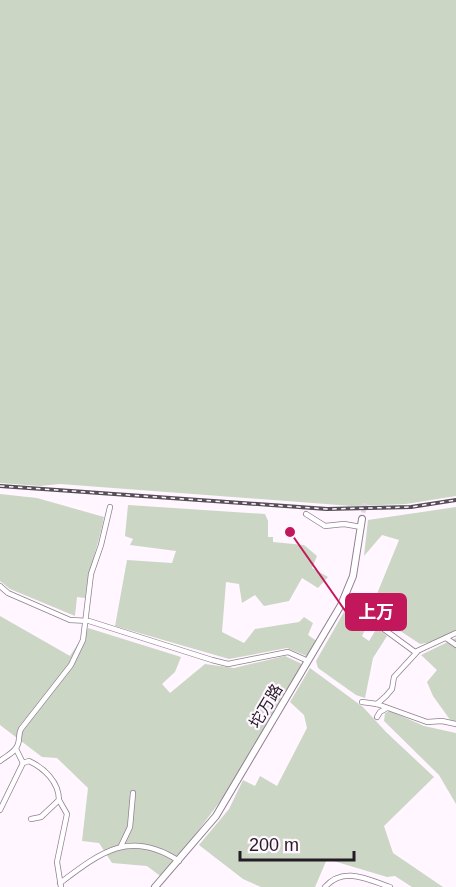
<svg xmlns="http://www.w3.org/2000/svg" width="456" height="887" viewBox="0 0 456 887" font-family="Helvetica,'Noto Sans SC',sans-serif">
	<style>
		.green { fill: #cbd6c5 }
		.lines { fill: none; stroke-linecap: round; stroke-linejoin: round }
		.minor-tunnel { stroke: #ded5de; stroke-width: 4.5; stroke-dasharray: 4.5 2; stroke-linecap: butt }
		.minor-casing { stroke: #927e93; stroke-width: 6 }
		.secondary-casing { stroke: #927e93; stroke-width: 8 }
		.minor { stroke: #fff; stroke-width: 4.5 }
		.secondary { stroke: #fff; stroke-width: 6 }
		.rail-casing { stroke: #564e56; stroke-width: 4 }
		.rail { stroke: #fff6ff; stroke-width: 1.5; stroke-dasharray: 4.5; stroke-linecap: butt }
		.labels { text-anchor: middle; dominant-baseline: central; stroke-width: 4.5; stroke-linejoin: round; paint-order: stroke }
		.street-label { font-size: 16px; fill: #251d25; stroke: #fff6ff }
		.leader { fill: none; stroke: #c2185b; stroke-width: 2 }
		.callout-dot { fill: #c2185b; stroke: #fff6ff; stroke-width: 2 }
		.callout { fill: #c2185b; stroke: #c2185b; stroke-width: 2 }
		.callout-label { font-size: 18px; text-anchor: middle; font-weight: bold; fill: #fff }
	</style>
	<rect width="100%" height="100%" fill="#fff6ff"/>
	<g class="green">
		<polygon points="0,0 456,0 456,496 406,504 352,506 60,484 40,486 0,483"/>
		<path d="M0,494L37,498L104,517C99,544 88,570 85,598L77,597L75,616L10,589L0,581Z"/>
		<polygon points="128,505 265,514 268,521 268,537 273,537 273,542 304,545 317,556 312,568 328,577 318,588 302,578 289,601 264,606 255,595 242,603 239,584 226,582 222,632 244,643 255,629 299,622 304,617 313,623 308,635 318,642 309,657 287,648 229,659 115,626 127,560 172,563 176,551 130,545 133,539 125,536"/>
		<polygon points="456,507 456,631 433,642 420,644 370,611 399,540 382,535 364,556 368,520"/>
		<polygon points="344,612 352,613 369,622 362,636 369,641 377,628 387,636 373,658 365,698 356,695 318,668 316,661"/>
		<polygon points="0,616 70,656 88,628 181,657 175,672 162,684 170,693 205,664 234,668 285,656 304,665 233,784 163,878 147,866 112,863 99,843 82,841 88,788 57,758 42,757 0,725"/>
		<polygon points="456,638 456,728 433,696 427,682 437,670 421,655"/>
		<polygon points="310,668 363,707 386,732 434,777 384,826 393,853 443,887 412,887 395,876 387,877 327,859 315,887 261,887 243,879 199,845 229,809 243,780 255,786 260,776 277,786 307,728 304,715 290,702"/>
		<polygon points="390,711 424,726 456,733 456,804 439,775 384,721 385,713"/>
	</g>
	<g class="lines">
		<polyline class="minor-tunnel" points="362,519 365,503"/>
		<defs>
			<g id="minor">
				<polyline points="306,514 325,526 344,524 361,527"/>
				<polyline points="0,586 8,593 70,620 89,621 212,660 228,664 288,652 308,661"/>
				<polyline points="341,605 355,608 415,652 456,633"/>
				<polyline points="446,638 456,645"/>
				<polyline points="362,702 377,704 427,722 442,721 456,724"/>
				<polyline points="377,704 386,696 392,689 394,677 417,652"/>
				<polyline points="377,717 380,712 387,708"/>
				<path d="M0,761C6,756 16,752 18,744C20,738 18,735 21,729L71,665L83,640L91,574L101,545L110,507"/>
				<path d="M23,763L29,761C44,768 59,782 59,800L41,817L31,819"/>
				<polyline points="59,800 67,814 57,862 61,887"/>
				<polyline points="0,810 23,763 16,749"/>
				<polyline points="121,846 130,827 133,793"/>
				<path d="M60,883C101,852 130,829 179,861"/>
				<path d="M325,887C343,866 367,879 390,887"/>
			</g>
			<polyline id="secondary" points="155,887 216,816 341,605 353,576 362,519"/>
		</defs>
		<use href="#minor" class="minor-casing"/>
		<use href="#secondary" class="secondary-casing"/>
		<use href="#minor" class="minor"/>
		<use href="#secondary" class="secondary"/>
		<defs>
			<polyline id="rail" points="0,486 327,509 411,507 456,500"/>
		</defs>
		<use href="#rail" class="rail-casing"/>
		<use href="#rail" class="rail"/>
	</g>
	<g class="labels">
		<g class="street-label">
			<text transform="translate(266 706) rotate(-59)">坨万路</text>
		</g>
	</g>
	<path class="leader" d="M290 532L346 612"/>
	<circle class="callout-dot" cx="290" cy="532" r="6"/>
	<rect class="callout" x="346" y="594" width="60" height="36" rx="6"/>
	<g class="callout-label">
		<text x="376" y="618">上万</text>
	</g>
	<path d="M240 851v9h114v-9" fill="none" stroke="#251d25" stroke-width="3"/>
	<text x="249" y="851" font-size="18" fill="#251d25" stroke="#fff6ff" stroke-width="4.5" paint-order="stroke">200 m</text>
</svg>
